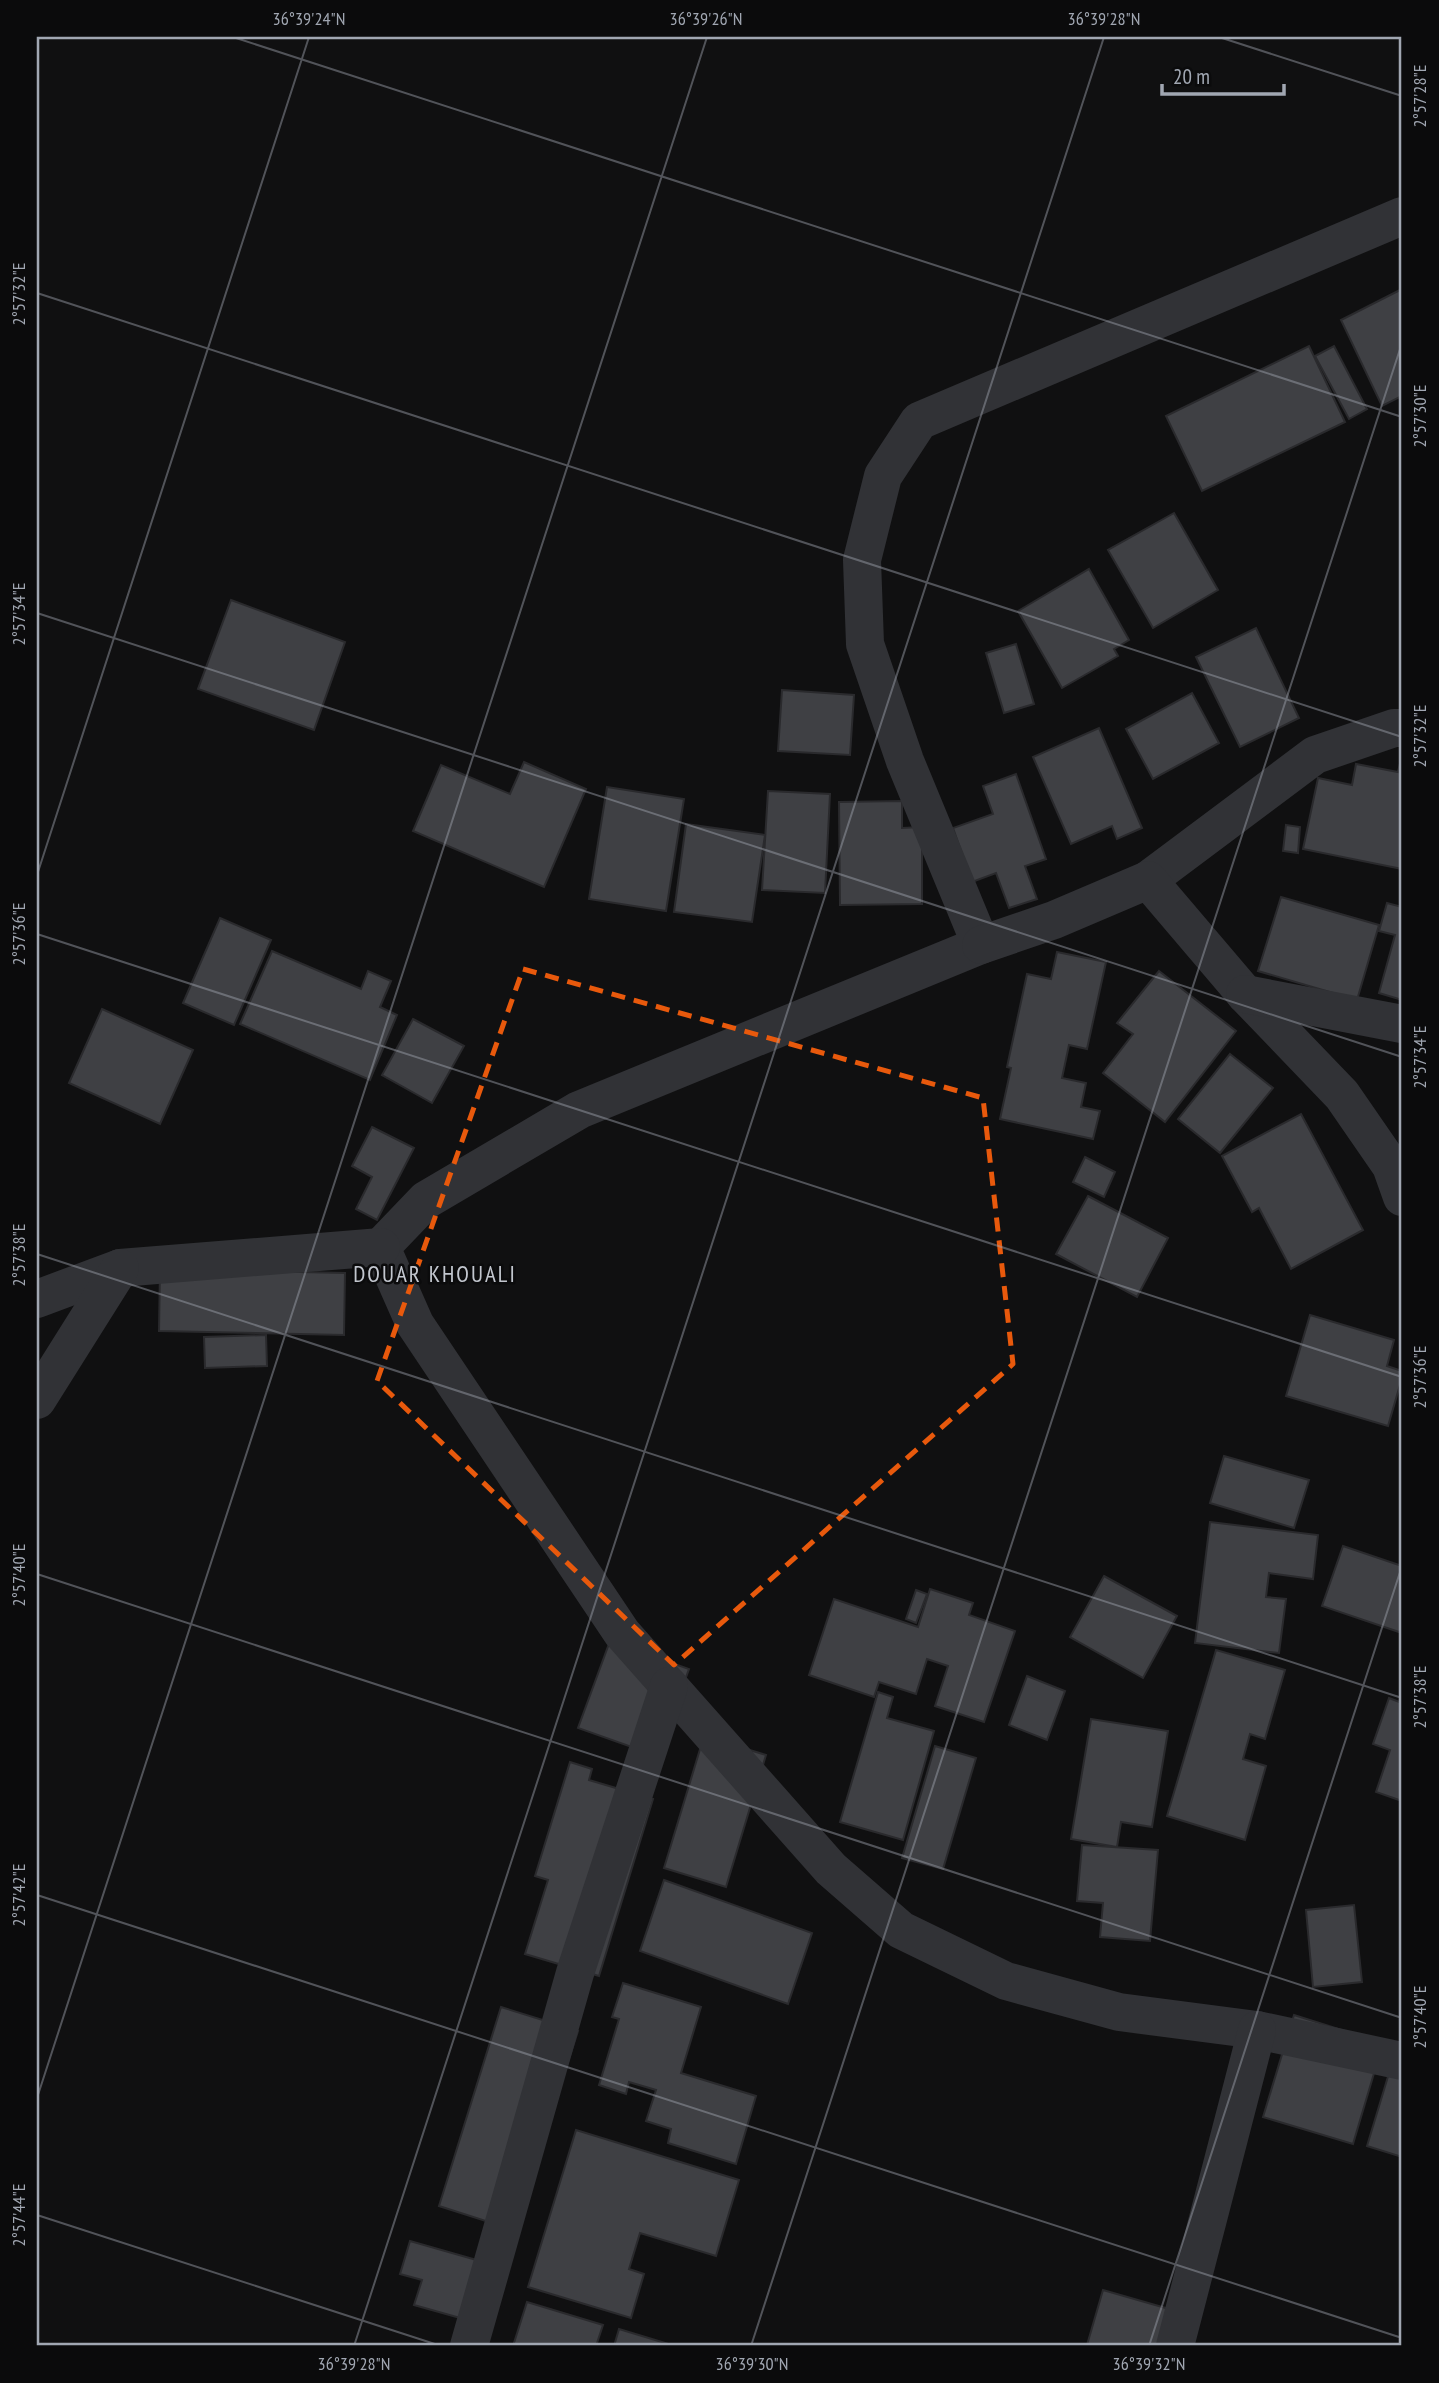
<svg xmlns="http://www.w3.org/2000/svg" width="1439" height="2383" viewBox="0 0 1439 2383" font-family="'PT Sans Narrow',sans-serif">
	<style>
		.building { fill: #3f4044; stroke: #2a2a2d; stroke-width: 2 }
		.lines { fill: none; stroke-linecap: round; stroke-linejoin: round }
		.minor { stroke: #313236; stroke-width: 38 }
		.marked { fill: none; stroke: #e8590c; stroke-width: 5; stroke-dasharray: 14 9; stroke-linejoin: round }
		.ticks { fill: none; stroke: #a1a7b2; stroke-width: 2; stroke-opacity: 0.45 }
		.labels { text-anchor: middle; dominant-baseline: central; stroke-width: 5; stroke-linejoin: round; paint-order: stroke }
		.neighbourhood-label { font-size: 23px; letter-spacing: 2px; fill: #c2c6ce; stroke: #0b0b0c }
		.neatline { fill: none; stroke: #a1a7b2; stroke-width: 2.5 }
		.ticks-label { font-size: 18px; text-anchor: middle; fill: #a1a7b2 }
	</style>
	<rect width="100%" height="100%" fill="#101011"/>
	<g class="building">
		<polygon points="1402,289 1402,396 1382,406 1341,320"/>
		<polygon points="1309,346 1345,422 1202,491 1166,416"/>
		<polygon points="1334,346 1367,409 1349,419 1315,356"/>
		<polygon points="1174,513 1218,590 1153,628 1108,550"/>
		<polygon points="1089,569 1129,640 1114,649 1118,656 1062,688 1018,611"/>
		<polygon points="231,600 345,642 314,730 198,689"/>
		<polygon points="1256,628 1299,718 1240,747 1196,657"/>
		<polygon points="1016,644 1034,704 1004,713 986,653"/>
		<polygon points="782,690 854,695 850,755 778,751"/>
		<polygon points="1192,693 1219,743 1153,779 1126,729"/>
		<polygon points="1099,728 1142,828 1117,839 1112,826 1071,844 1033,757"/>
		<polygon points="1401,759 1402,869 1303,849 1318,778 1352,785 1356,764 1398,772"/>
		<polygon points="524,762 586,789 544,887 413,831 441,765 510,794"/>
		<polygon points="1016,774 1046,859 1025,866 1037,899 1009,908 996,873 972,882 953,828 993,814 983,786"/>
		<polygon points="607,787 684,799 666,911 589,899"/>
		<polygon points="768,791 830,794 825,893 762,890"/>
		<polygon points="902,801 902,828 922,827 922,904 840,905 839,802"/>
		<polygon points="686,824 765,835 752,922 674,912"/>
		<polygon points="1286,825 1300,827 1298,853 1283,851"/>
		<polygon points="1281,897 1379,925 1357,1000 1258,971"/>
		<polygon points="1387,903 1402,907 1402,1000 1379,993 1395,935 1379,931"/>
		<polygon points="220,918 271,940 234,1025 183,1003"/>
		<polygon points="272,951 361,989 368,971 391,981 380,1007 397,1015 370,1080 240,1024"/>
		<polygon points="1057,952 1106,962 1087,1049 1069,1045 1062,1078 1086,1083 1081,1107 1100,1111 1093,1139 1000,1119 1011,1068 1007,1067 1027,974 1051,979"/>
		<polygon points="1159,971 1236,1031 1165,1122 1103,1073 1133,1034 1117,1023"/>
		<polygon points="102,1009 193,1050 160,1124 69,1083"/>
		<polygon points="413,1019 464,1046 432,1103 382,1075"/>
		<polygon points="1230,1054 1273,1088 1220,1153 1178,1119"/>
		<polygon points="1301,1114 1363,1230 1291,1269 1259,1208 1252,1212 1222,1156"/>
		<polygon points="372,1127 414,1148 377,1220 356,1209 372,1177 352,1166"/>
		<polygon points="1085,1157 1115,1172 1104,1197 1073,1182"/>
		<polygon points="1088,1196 1168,1238 1137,1297 1056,1254"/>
		<polygon points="160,1269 345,1273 344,1335 159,1331"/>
		<polygon points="1310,1315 1394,1340 1387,1366 1402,1371 1402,1378 1388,1426 1286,1396"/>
		<polygon points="266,1335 267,1366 205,1368 204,1337"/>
		<polygon points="1224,1456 1309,1480 1294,1528 1210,1503"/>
		<polygon points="1210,1522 1318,1535 1313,1579 1269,1573 1266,1597 1286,1599 1279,1653 1195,1643"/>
		<polygon points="1343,1546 1402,1566 1402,1633 1322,1606"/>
		<polygon points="1104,1576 1177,1616 1143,1678 1070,1637"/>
		<polygon points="930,1589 973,1603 969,1615 1015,1631 984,1722 935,1706 948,1666 927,1659 916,1694 879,1682 874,1697 809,1675 834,1599 918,1627"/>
		<polygon points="916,1590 927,1594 916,1623 906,1619"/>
		<polygon points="610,1641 689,1669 657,1756 578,1728"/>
		<polygon points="1216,1650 1285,1670 1265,1739 1250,1734 1243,1759 1266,1766 1245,1840 1167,1816"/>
		<polygon points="1027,1676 1065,1691 1047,1740 1009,1725"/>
		<polygon points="878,1692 893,1697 887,1718 934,1731 903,1840 840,1822"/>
		<polygon points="1389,1698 1402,1703 1402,1801 1376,1792 1390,1750 1373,1744"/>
		<polygon points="1091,1719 1168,1731 1152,1827 1121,1822 1117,1847 1071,1839"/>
		<polygon points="704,1736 766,1755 726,1887 664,1868"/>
		<polygon points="935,1746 976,1758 943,1869 902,1858"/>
		<polygon points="570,1762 592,1769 589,1780 653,1799 599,1976 525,1954 548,1880 535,1876"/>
		<polygon points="1082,1845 1158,1850 1150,1941 1100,1937 1103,1903 1077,1901"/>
		<polygon points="664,1880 812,1933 788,2004 640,1951"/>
		<polygon points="1354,1905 1362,1982 1313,1987 1306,1910"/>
		<polygon points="623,1983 701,2007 681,2073 756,2096 736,2164 668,2143 671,2129 646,2121 656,2090 629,2082 626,2094 599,2085 619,2019 612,2017"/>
		<polygon points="501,2007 578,2031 514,2230 439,2206"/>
		<polygon points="1294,2015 1383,2043 1353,2144 1263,2117"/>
		<polygon points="1396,2050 1402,2052 1402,2157 1367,2146"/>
		<polygon points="576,2130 739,2180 716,2256 640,2233 629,2269 644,2274 631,2318 528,2287"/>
		<polygon points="410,2241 501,2267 485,2325 414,2305 422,2280 400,2274"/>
		<polygon points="1103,2290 1190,2315 1180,2346 1087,2345"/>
		<polygon points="527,2302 603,2325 596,2346 513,2346"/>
		<polygon points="619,2329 675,2346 614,2346"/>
	</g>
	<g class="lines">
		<g class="minor">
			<polyline points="1402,216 919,421 883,476 862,560 865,644 905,761 981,945 579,1110 426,1200 381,1247 415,1324 622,1633 831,1869 901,1930 1006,1981 1119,2012 1257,2030 1402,2061"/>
			<polyline points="1148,880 1315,755 1394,728 1402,728"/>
			<polyline points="981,945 1054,920 1148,880 1245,994 1342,1095 1391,1166 1402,1197"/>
			<polyline points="1245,994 1402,1024"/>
			<polyline points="37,1299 120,1268 381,1247"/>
			<polyline points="37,1400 120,1268"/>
			<polyline points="469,2346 575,1973 669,1686"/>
			<polyline points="1175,2346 1257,2030"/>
		</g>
	</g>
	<path class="marked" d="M523,969L983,1098L1013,1364L674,1665L377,1381Z"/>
	<path class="ticks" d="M233,37L1402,417M1219,37L1402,96M37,293L1402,737M37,613L1402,1057M37,875L309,37M37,934L1402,1377M37,1254L1402,1698M37,1574L1402,2018M37,1895L1402,2338M37,2098L707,37M37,2215L441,2346M354,2346L1104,37M751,2346L1402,343M1149,2346L1402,1566"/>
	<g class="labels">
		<g class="neighbourhood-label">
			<text x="435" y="1273">DOUAR KHOUALI</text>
		</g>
	</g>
	<rect width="1439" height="2383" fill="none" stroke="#0b0b0c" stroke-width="77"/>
	<path d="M1162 84v10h122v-10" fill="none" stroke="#a1a7b2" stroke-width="3.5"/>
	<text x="1173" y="84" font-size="21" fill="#a1a7b2" stroke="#0b0b0c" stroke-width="5" paint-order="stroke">20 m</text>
	<rect x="38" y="38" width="1362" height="2306" class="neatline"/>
	<g class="ticks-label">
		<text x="309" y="25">36°39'24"N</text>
		<text x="706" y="25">36°39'26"N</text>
		<text x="1104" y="25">36°39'28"N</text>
		<text transform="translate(1420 96) rotate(-90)" y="6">2°57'28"E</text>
		<text transform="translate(19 294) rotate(-90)" y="6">2°57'32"E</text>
		<text transform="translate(1420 416) rotate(-90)" y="6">2°57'30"E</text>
		<text transform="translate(19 614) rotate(-90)" y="6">2°57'34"E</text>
		<text transform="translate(1420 736) rotate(-90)" y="6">2°57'32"E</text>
		<text transform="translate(19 934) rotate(-90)" y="6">2°57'36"E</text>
		<text transform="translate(1420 1057) rotate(-90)" y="6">2°57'34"E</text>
		<text transform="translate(19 1255) rotate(-90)" y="6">2°57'38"E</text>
		<text transform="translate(1420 1377) rotate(-90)" y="6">2°57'36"E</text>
		<text transform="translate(19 1575) rotate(-90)" y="6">2°57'40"E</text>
		<text transform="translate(1420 1697) rotate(-90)" y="6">2°57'38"E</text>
		<text transform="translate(19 1895) rotate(-90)" y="6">2°57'42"E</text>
		<text transform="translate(1420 2017) rotate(-90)" y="6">2°57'40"E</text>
		<text transform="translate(19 2215) rotate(-90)" y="6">2°57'44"E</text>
		<text x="354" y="2370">36°39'28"N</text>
		<text x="752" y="2370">36°39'30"N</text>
		<text x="1149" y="2370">36°39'32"N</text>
	</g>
</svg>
